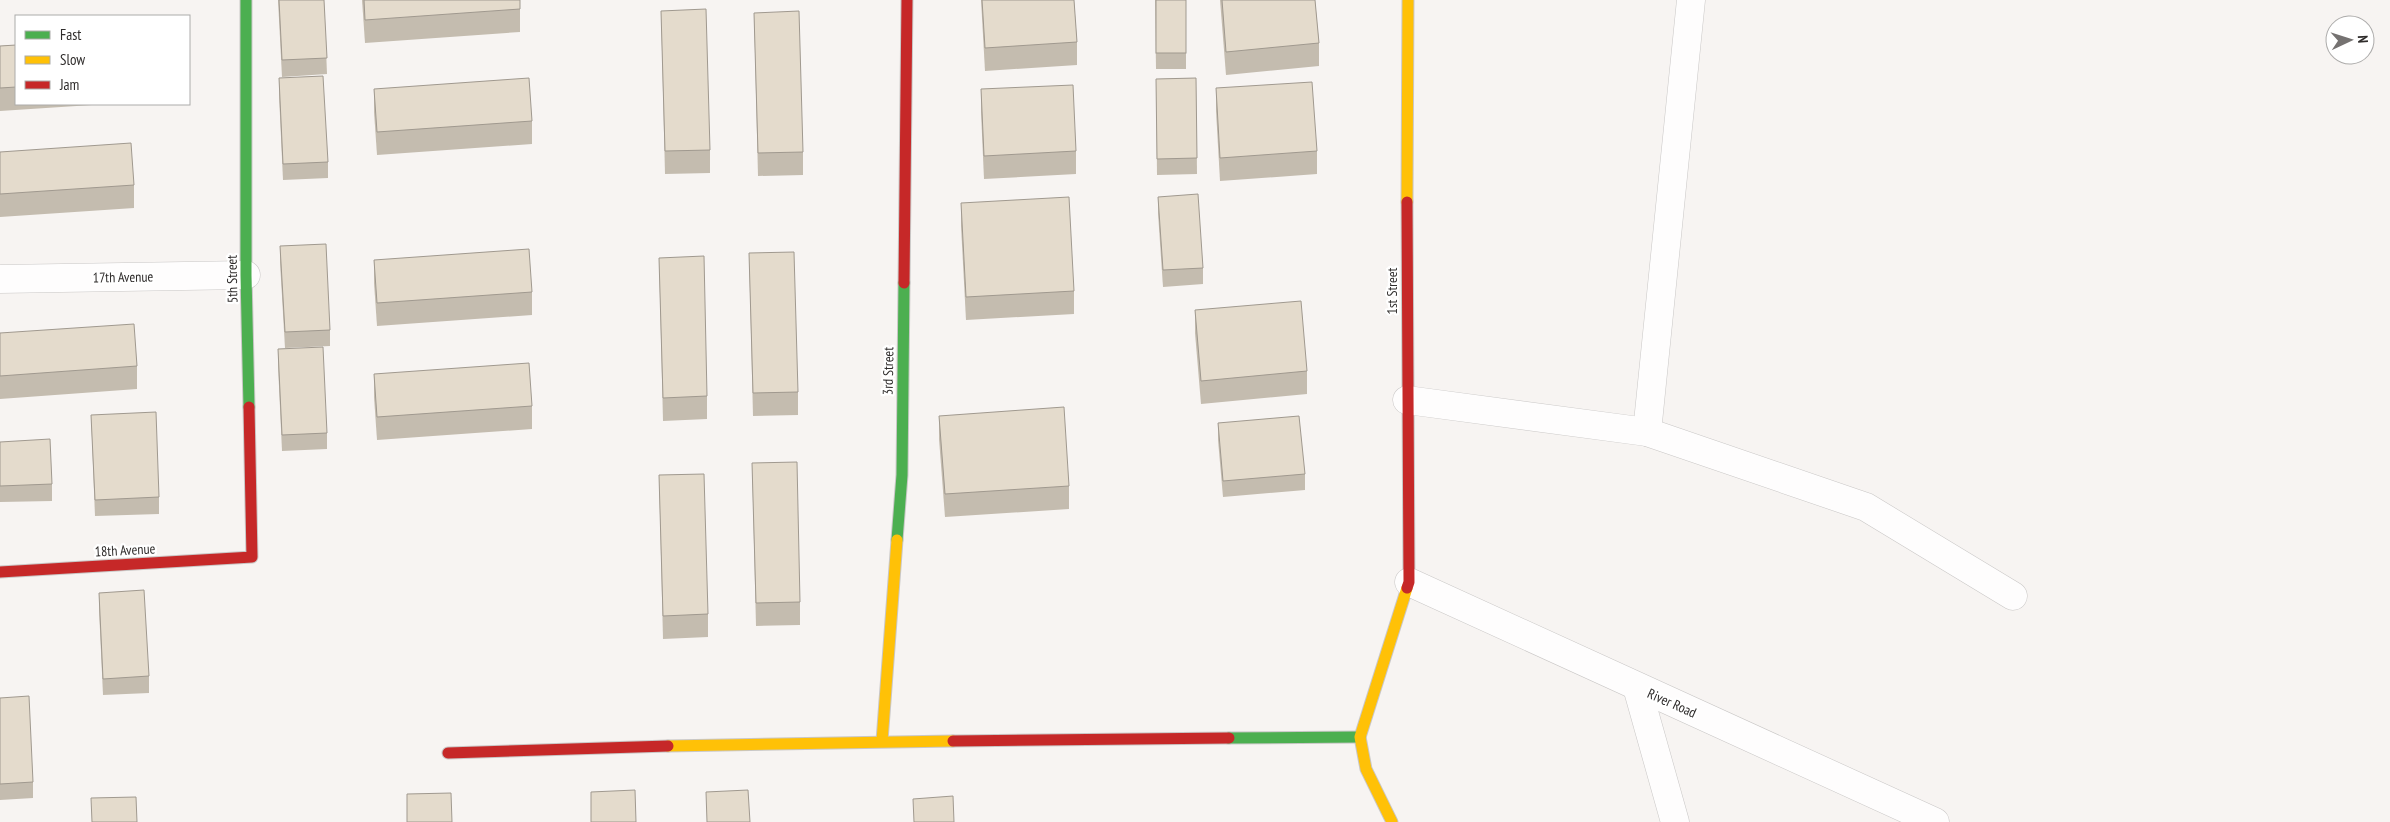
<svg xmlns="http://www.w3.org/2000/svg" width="2390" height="822" viewBox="0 0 2390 822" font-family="'PT Sans Narrow',sans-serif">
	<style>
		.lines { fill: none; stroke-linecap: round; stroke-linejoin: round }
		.street-casing { stroke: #c9c7c6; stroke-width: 29 }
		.fast-casing { stroke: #c9c7c6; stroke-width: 13 }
		.slow-casing { stroke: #c9c7c6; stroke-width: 13 }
		.jam-casing { stroke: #c9c7c6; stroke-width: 13 }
		.street { stroke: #fefdfd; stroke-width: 28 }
		.fast { stroke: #4caf50; stroke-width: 11 }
		.slow { stroke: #ffc107; stroke-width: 11 }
		.jam { stroke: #c62828; stroke-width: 11 }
		.wall { fill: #c4bcaf }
		.building { fill: #e4dbcc; stroke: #a0998f }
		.labels { text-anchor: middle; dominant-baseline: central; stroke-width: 4.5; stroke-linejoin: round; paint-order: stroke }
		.street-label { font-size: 14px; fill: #2f2c2b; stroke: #fff }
	</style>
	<rect width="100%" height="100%" fill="#f7f4f2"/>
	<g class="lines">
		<defs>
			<g id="street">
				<polyline points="0,279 246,275"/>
				<polyline points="1407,400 1647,432 1866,507 2013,596"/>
				<polyline points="1647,432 1691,0"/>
				<polyline points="1409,582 1935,822"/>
				<polyline points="1637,687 1675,822"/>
			</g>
			<g id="fast">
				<polyline points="246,0 246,275 249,407"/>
				<polyline points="897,540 902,475 904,283"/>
				<polyline points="1229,738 1360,737"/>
			</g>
			<g id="slow">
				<polyline points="1407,202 1408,0"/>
				<polyline points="882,741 897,540"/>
				<polyline points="668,746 953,741"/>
				<polyline points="1392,822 1366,769 1360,737 1407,588"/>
			</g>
			<g id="jam">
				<polyline points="904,283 907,0"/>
				<polyline points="0,572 252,557 249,407"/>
				<polyline points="1407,588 1409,582 1407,202"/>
				<polyline points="953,741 1229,738"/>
				<polyline points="448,753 668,746"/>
			</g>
		</defs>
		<use href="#street" class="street-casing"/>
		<use href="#fast" class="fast-casing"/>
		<use href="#slow" class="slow-casing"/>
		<use href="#jam" class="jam-casing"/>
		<use href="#street" class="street"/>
		<use href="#fast" class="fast"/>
		<use href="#slow" class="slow"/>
		<use href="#jam" class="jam"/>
	</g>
	<g class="wall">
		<polygon points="278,0 324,0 327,74 282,77"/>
		<polygon points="362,0 520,0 520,32 365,43"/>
		<polygon points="981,0 1074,0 1077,42 1077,65 985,71"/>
		<polygon points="1155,0 1186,0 1186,69 1156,69"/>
		<polygon points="1220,0 1315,0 1319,43 1319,66 1226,75"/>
		<polygon points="661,11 710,150 710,173 665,174"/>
		<polygon points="754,13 803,152 803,175 758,176"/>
		<polygon points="16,45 16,104 107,104 0,111 0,46"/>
		<polygon points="279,78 328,162 328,178 283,180 279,95"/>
		<polygon points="1196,78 1197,174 1157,175 1156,79"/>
		<polygon points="1216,88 1317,151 1317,174 1220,181 1216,111"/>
		<polygon points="374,89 532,121 532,144 377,155 374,112"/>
		<polygon points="981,89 1076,151 1076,174 984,179 981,112"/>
		<polygon points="0,152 134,185 134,208 0,217"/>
		<polygon points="1158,197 1203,268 1203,284 1163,287 1158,213"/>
		<polygon points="961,203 1074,291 1074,314 966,320 961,226"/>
		<polygon points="280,246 330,330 330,346 285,348 280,262"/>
		<polygon points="749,253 798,392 798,415 753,416"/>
		<polygon points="659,258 707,396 707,419 663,421"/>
		<polygon points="374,260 532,292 532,315 377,326 374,283"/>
		<polygon points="1195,310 1307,371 1307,394 1201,404 1195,333"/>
		<polygon points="0,333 137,366 137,389 0,399"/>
		<polygon points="278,349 327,433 327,449 282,451 278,365"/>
		<polygon points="374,374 532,406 532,429 377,440 374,397"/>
		<polygon points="91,415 159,497 159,514 95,516"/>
		<polygon points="939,416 1069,486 1069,509 945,517 939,439"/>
		<polygon points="1218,423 1305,474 1305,490 1223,497 1218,440"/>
		<polygon points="0,442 52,484 52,501 0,502"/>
		<polygon points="752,463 800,602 800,625 756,626"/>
		<polygon points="659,475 708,614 708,637 663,639"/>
		<polygon points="99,593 149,676 149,693 103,695 99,609"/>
		<polygon points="0,698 33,782 33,798 0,800"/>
	</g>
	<g class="building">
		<polygon points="279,0 324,0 327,58 282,60"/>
		<polygon points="364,0 520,0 520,9 365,20"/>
		<polygon points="982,0 1074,0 1077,42 985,48"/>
		<rect x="1156" y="0" width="30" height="53"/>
		<polygon points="1222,0 1315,0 1319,43 1226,52"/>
		<polygon points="706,9 710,150 665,151 661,11"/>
		<polygon points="799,11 803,152 758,153 754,13"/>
		<polygon points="16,45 16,87 0,88 0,46"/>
		<polygon points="323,76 328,162 283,164 279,78"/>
		<polygon points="529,78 532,121 377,132 374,89"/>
		<polygon points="1196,78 1197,158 1157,159 1156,79"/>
		<polygon points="1312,82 1317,151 1220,158 1216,88"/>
		<polygon points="1073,85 1076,151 984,156 981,89"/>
		<polygon points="131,143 134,185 0,194 0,152"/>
		<polygon points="1198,194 1203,268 1163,270 1158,197"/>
		<polygon points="1069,197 1074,291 966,297 961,203"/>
		<polygon points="326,244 330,330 285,332 280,246"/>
		<polygon points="529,249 532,292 377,303 374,260"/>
		<polygon points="794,252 798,392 753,393 749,253"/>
		<polygon points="704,256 707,396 663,398 659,258"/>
		<polygon points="1301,301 1307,371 1201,381 1195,310"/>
		<polygon points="134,324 137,366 0,376 0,333"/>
		<polygon points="323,347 327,433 282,435 278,349"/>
		<polygon points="529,363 532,406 377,417 374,374"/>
		<polygon points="1064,407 1069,486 945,494 939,416"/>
		<polygon points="156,412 159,497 95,500 91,415"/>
		<polygon points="1299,416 1305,474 1223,481 1218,423"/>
		<polygon points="50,439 52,484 0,486 0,442"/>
		<polygon points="797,462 800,602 756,603 752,463"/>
		<polygon points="704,474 708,614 663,616 659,475"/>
		<polygon points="144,590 149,676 103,679 99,593"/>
		<polygon points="29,696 33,782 0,784 0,698"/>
		<polygon points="635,790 636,822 591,822 591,792"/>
		<polygon points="748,790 750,822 707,822 706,792"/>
		<polygon points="451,793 452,822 407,822 407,794"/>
		<polygon points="953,796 954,822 914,822 913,799"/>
		<polygon points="136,797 137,822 92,822 91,798"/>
	</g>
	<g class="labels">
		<g class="street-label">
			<text transform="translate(123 277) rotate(-1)">17th Avenue</text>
			<text transform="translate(232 279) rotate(-91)">5th Street</text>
			<text transform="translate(1392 291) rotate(-90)">1st Street</text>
			<text transform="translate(888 371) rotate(-89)">3rd Street</text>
			<text transform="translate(125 550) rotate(-3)">18th Avenue</text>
			<text transform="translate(1672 703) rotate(24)">River Road</text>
		</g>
	</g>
	<rect x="15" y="15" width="175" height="90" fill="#ffffff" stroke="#acabaa"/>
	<rect x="25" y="31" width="25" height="8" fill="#4caf50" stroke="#acabaa"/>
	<text x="60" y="40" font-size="15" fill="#2f2c2b">Fast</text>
	<rect x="25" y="56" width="25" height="8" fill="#ffc107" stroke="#acabaa"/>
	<text x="60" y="65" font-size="15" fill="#2f2c2b">Slow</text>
	<rect x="25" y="81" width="25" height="8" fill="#c62828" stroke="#acabaa"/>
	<text x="60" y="90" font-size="15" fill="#2f2c2b">Jam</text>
	<g transform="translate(2350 40) rotate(86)"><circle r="24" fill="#ffffff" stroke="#acabaa"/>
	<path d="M0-4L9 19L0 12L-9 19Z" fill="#757271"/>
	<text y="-8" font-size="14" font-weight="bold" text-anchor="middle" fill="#2f2c2b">N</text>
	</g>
</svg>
